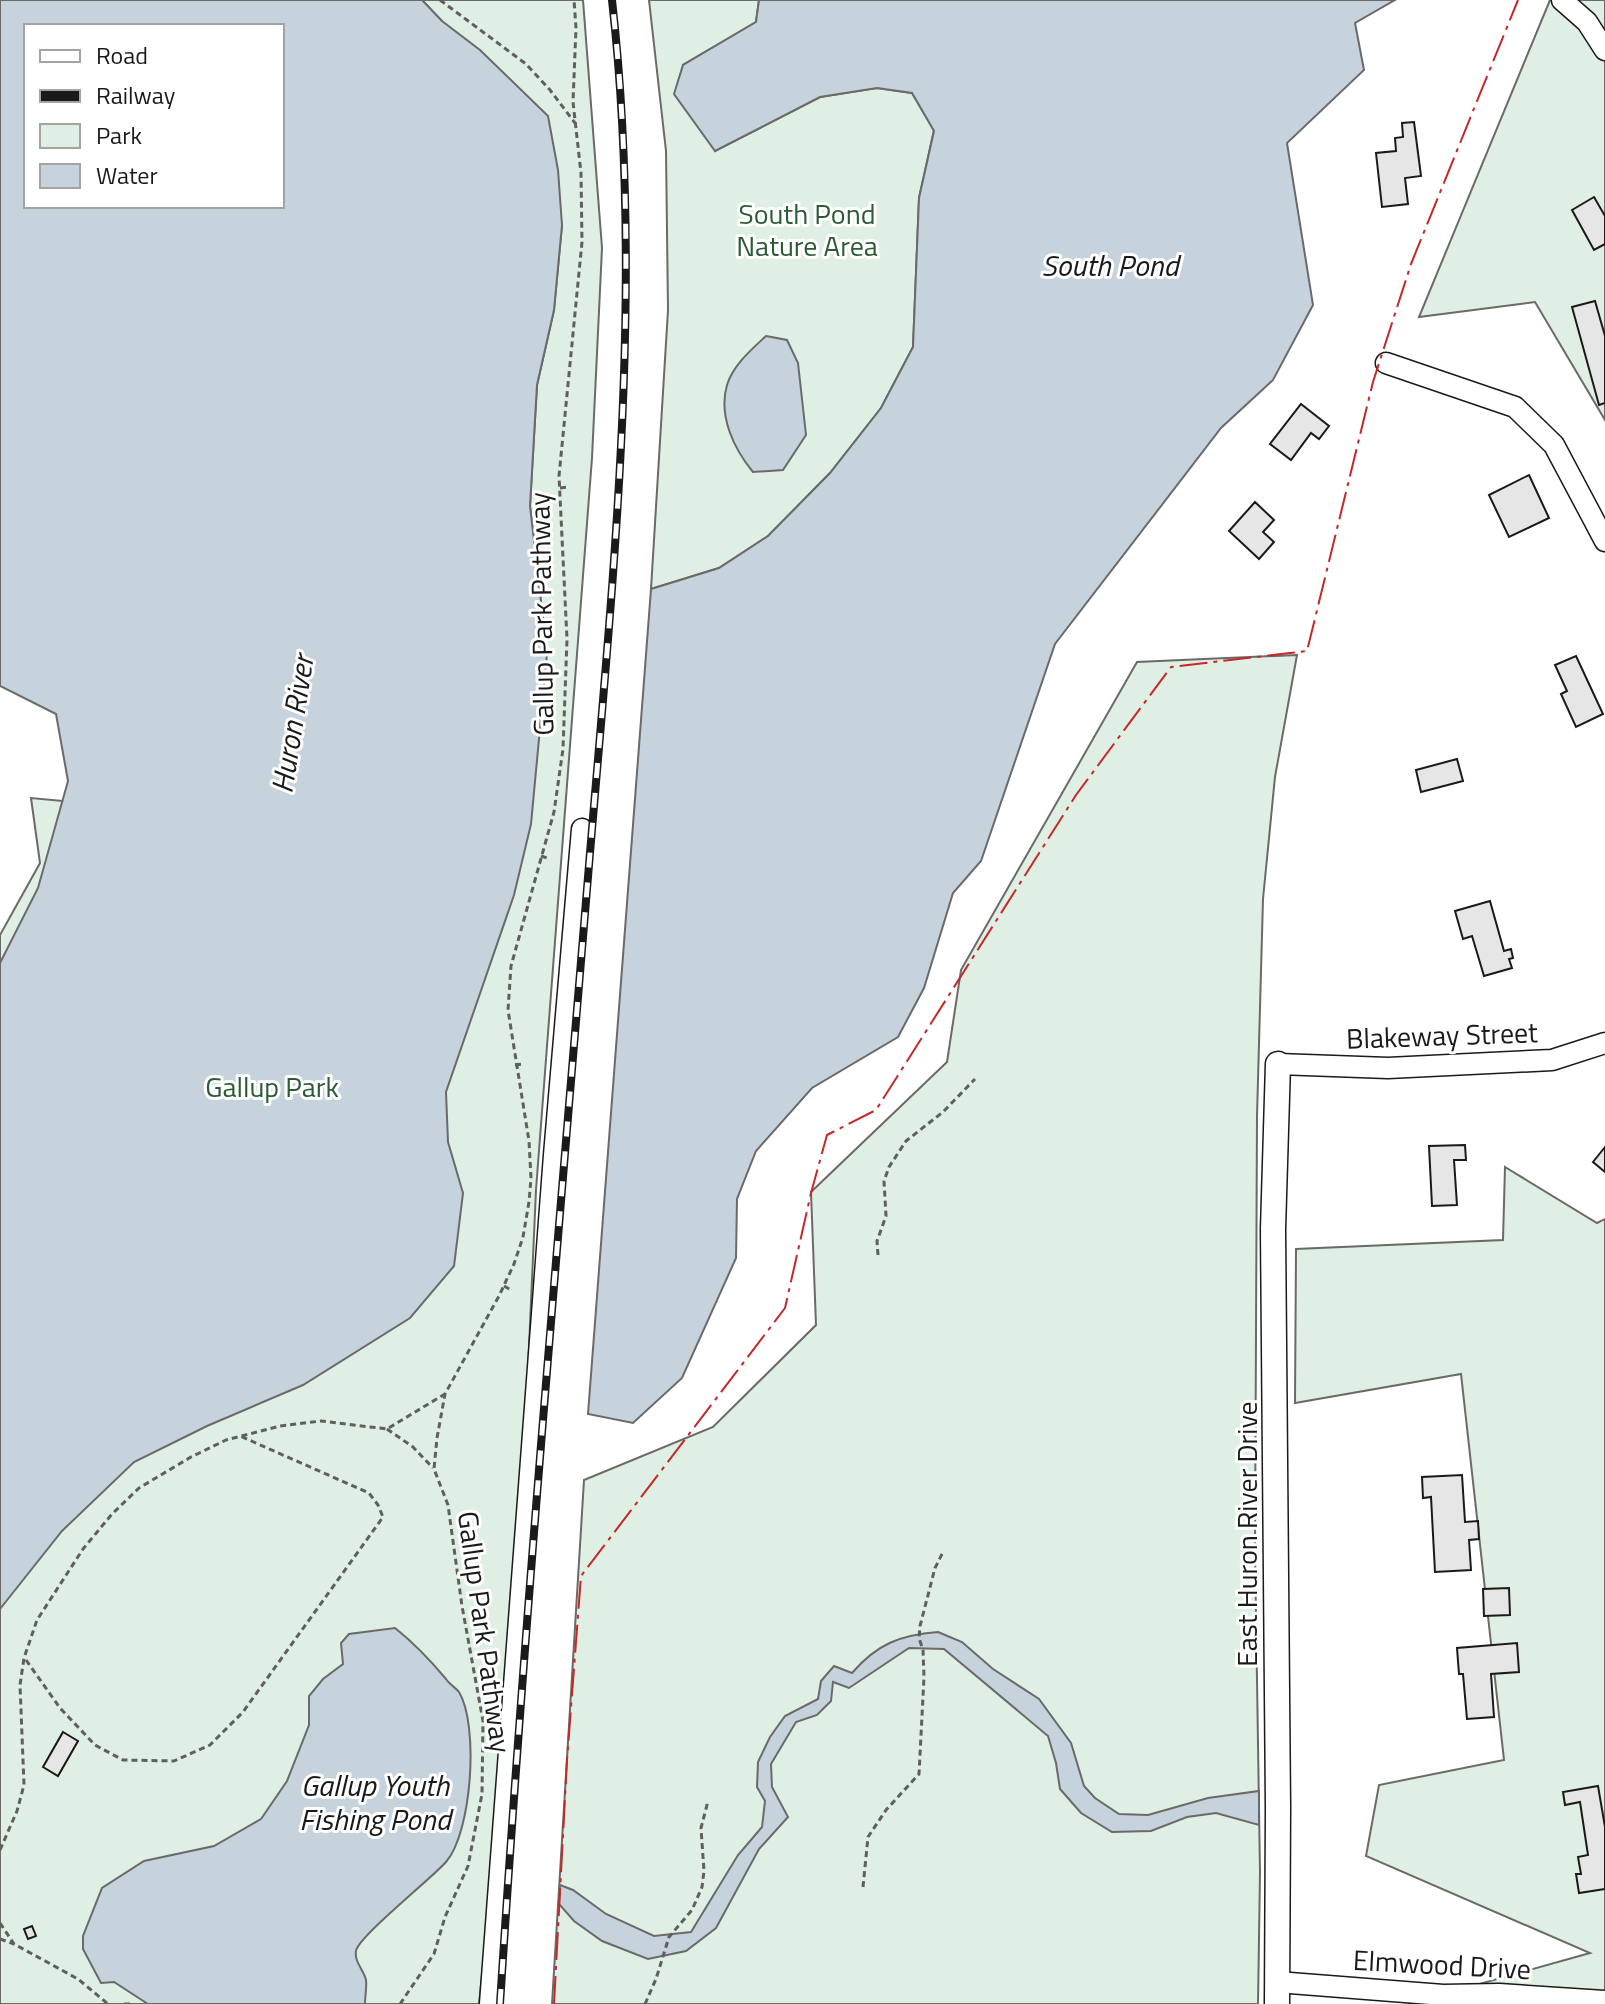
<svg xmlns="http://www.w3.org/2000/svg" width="1605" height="2004" viewBox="0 0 1605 2004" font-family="'Titillium Web',sans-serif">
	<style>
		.green { fill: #e0efe3; stroke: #6a6a6a; stroke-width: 2 }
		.water { fill: #c6d2dc; stroke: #6a6a6a; stroke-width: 2; fill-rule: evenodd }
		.building { fill: #e6e6e6; stroke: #1a1a1a; stroke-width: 2 }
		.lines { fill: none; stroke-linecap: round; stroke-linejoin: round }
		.minor-casing { stroke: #1a1a1a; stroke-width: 23 }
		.major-casing { stroke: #1a1a1a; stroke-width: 27 }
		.path { stroke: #5f5f5f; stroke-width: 3; stroke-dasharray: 6 4; stroke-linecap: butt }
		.minor { stroke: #fff; stroke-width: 20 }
		.major { stroke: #fff; stroke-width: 24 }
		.rail-casing { stroke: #1a1a1a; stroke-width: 8 }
		.rail { stroke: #fff; stroke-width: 5; stroke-dasharray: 15; stroke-linecap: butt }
		.power { stroke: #c62828; stroke-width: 2; stroke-dasharray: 28 6 4 6; stroke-linecap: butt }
		.labels { text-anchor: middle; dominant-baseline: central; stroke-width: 6; stroke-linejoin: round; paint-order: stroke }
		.park-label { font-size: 28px; fill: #2b5a34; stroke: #fff }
		.street-label { font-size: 28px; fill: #1a1a1a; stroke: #fff }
		.water-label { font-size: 30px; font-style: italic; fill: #1a1a1a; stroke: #fff }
	</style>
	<rect width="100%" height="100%" fill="#fff"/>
	<g class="green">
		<polygon points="422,0 583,0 602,248 592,458 536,1190 527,1392 500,1797 479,2004 0,2004 0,935 40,863 31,798 63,801 547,654 530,506 537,385 554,310 562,225 442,21"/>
		<polygon points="649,0 759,0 756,22 683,65 715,151 820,97 877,88 912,93 934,130 919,198 913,347 881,408 830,473 768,536 719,568 651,589 668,310 666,151"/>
		<polygon points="1550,0 1605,0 1605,420 1535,302 1419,317"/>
		<polygon points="1297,655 1275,777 1263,899 1257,1116 1255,1551 1260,1872 1258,2004 552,2004 584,1480 713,1427 816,1325 811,1192 947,1062 961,970 1137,662"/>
		<polygon points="1505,1167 1597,1223 1605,1219 1605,2004 1408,2004 1590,1953 1366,1856 1379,1785 1504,1760 1461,1374 1295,1403 1296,1249 1503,1240"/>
	</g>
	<g class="water">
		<path d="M0,0H422L442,21L480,50L548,116L558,170L562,225L554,310L537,385L530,506L547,654L531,824L514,895L446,1092L448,1142L463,1193L454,1266L410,1318L303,1385L207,1426L134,1462L62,1531L0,1609V963L38,888L68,781L56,714L0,686ZM26,26H282V206H26Z"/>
		<polygon points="759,0 1395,0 1355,23 1364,70 1287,143 1313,305 1273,380 1221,428 1055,644 981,861 953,893 924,988 898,1037 812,1088 756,1151 737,1199 736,1258 682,1378 633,1423 588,1414 651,589 719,568 768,536 830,473 881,408 913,347 919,198 934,131 912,93 877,88 820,97 715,151 674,94 683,65 756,22"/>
		<path d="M766,336L787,340L798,363L806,435L783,470L753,472C734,449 718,416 727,385C733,365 752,349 766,336Z"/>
		<path d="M395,1628C414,1643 431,1661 446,1679C449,1684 455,1687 459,1692C479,1725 472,1832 446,1862C431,1879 358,1937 356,1951C354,1962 364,1970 366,1980C367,1987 365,1996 365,2004H148L114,1982L101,1983L83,1949V1936L102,1888L144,1861L214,1846L261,1819L287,1781L309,1725V1696L323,1679L343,1664L341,1643L349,1634Z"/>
		<path d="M938,1632L962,1642L993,1669L1039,1699L1071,1743L1084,1786L1095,1798L1119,1814L1148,1815L1208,1798L1259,1791V1825L1216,1813L1187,1817L1151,1831L1112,1832L1081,1813L1060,1789L1056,1763L1048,1736L944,1649L909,1648L849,1688L833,1682L831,1701L817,1715L796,1722L771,1764L772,1787L788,1817L759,1849L716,1928L686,1951L648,1959L602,1941L574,1921L559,1904L560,1885L573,1890L606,1914L654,1936L691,1932L738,1855L762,1827L765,1801L757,1787L758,1762L770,1737L785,1716L818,1699L821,1681L834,1666L852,1673C877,1644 900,1635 938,1632Z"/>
	</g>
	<g class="building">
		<polygon points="1414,122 1421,176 1405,178 1408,204 1382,207 1376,153 1396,151 1395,138 1403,137 1402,123"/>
		<polygon points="1594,197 1605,216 1605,244 1594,250 1572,210"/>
		<polygon points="1595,301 1605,336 1605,403 1599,405 1572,307"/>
		<polygon points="1301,404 1329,426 1319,439 1311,433 1291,460 1270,444"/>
		<polygon points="1529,475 1549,518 1509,537 1489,495"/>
		<polygon points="1255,502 1274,520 1263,532 1274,542 1259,559 1229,531"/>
		<polygon points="1576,656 1603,714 1576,727 1561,694 1567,691 1555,665"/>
		<polygon points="1457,759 1463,781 1421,792 1416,770"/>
		<polygon points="1490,901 1504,951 1511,949 1513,958 1509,959 1512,968 1484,976 1472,936 1463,939 1455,911"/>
		<polygon points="1465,1145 1466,1160 1454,1160 1457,1205 1432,1206 1429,1146"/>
		<polygon points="1605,1147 1605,1172 1593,1162"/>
		<polygon points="1462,1475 1465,1522 1478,1521 1479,1539 1469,1540 1471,1570 1435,1572 1431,1497 1423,1498 1422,1477"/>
		<polygon points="1509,1588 1510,1615 1484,1616 1483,1589"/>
		<polygon points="1517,1643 1519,1672 1491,1674 1494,1717 1467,1719 1463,1674 1459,1674 1457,1648"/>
		<polygon points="63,1732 78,1741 58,1776 43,1767"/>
		<polygon points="1598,1786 1605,1827 1605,1889 1579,1893 1576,1874 1581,1874 1578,1857 1588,1855 1580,1802 1565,1805 1563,1792"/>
		<polygon points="32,1926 36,1936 28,1939 24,1929"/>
	</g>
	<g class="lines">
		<defs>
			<g id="minor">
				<polyline points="1562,0 1587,22 1605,50"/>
				<polyline points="1386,363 1515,407 1554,445 1605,541"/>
				<polyline points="1278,1064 1388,1068 1552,1060 1605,1043"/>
				<polyline points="1277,1982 1443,1995 1499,1994 1605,2001"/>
				<polyline points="490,2004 554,1155 582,829"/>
			</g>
			<polyline id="major" points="1277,2004 1278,1808 1273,1229 1278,1064"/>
		</defs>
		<use href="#minor" class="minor-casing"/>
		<use href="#major" class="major-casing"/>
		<g class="path">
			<polyline points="440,0 526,64 550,90 575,123"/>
			<polyline points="560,488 569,487"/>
			<polyline points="541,856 550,859"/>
			<polyline points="515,1065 523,1064"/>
			<polyline points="878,1255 877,1241 886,1216 884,1181 889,1167 906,1141 943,1112 975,1079"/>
			<polyline points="504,1286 511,1290"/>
			<polyline points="387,1429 413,1447 433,1468"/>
			<polyline points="26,1660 60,1708 95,1745 123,1760 174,1761 210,1745 243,1712 383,1517 378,1505 369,1493 240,1436"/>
			<polyline points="0,1850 17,1811 24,1785 20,1685 24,1658 37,1620 83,1549 112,1514 139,1488 191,1457 226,1440 280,1426 321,1421 387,1429 445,1394"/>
			<polyline points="863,1887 868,1837 886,1810 919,1774 924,1677 923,1650 919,1638 920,1626 935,1568 943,1552"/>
			<polyline points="0,1923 14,1944 78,1979 108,2004"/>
			<polyline points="0,1939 14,1944"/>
			<polyline points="124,2004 132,2004"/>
			<polyline points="400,2004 434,1954 445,1917 468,1866 482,1794 483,1721 462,1606 448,1505 434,1469 437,1438 445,1394 499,1296 514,1264 523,1237 529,1202 531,1178 529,1141 508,1010 511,966 554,812 563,749 567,639 559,476 582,242 581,173 573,102 576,28 574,0"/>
			<polyline points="645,2004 656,1979 669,1937 692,1910 702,1887 704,1871 701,1828 708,1801"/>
		</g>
		<use href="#minor" class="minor"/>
		<use href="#major" class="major"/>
		<defs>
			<path id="rail" d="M500,2004C524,1628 557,1252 588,877C612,586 645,291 612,0"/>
		</defs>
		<use href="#rail" class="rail-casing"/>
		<use href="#rail" class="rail"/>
		<polyline class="power" points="554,2004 567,1760 581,1576 785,1308 811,1193 827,1135 876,1110 1076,795 1171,667 1307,651 1373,382 1411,264 1518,0"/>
	</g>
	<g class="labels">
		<g class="park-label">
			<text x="807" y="213">South Pond<tspan x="807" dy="32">Nature Area</tspan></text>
			<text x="272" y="1086">Gallup Park</text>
		</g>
		<g class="street-label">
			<text transform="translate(541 614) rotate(-91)">Gallup Park Pathway</text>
			<text transform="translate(1442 1035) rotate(-2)">Blakeway Street</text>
			<text transform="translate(1246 1534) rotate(-90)">East Huron River Drive</text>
			<text transform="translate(485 1632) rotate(82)">Gallup Park Pathway</text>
			<text transform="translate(1442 1964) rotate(3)">Elmwood Drive</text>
		</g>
		<g class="water-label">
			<text x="1110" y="265">South Pond</text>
			<text transform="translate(292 724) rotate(-81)">Huron River</text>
			<text x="375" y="1785">Gallup Youth<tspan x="375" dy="34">Fishing Pond</tspan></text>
		</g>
	</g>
	<rect x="24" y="24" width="260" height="184" fill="#ffffff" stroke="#a3a3a3" stroke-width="2"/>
	<rect x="40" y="50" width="40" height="12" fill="#ffffff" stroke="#a3a3a3" stroke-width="2"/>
	<text x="96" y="64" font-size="24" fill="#1a1a1a">Road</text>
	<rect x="40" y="90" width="40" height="12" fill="#1a1a1a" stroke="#a3a3a3" stroke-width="2"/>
	<text x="96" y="104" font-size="24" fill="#1a1a1a">Railway</text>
	<rect x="40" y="124" width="40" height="24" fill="#e0efe3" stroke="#a3a3a3" stroke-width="2"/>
	<text x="96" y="144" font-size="24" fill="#1a1a1a">Park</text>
	<rect x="40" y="164" width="40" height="24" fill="#c6d2dc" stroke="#a3a3a3" stroke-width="2"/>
	<text x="96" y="184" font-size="24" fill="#1a1a1a">Water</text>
</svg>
